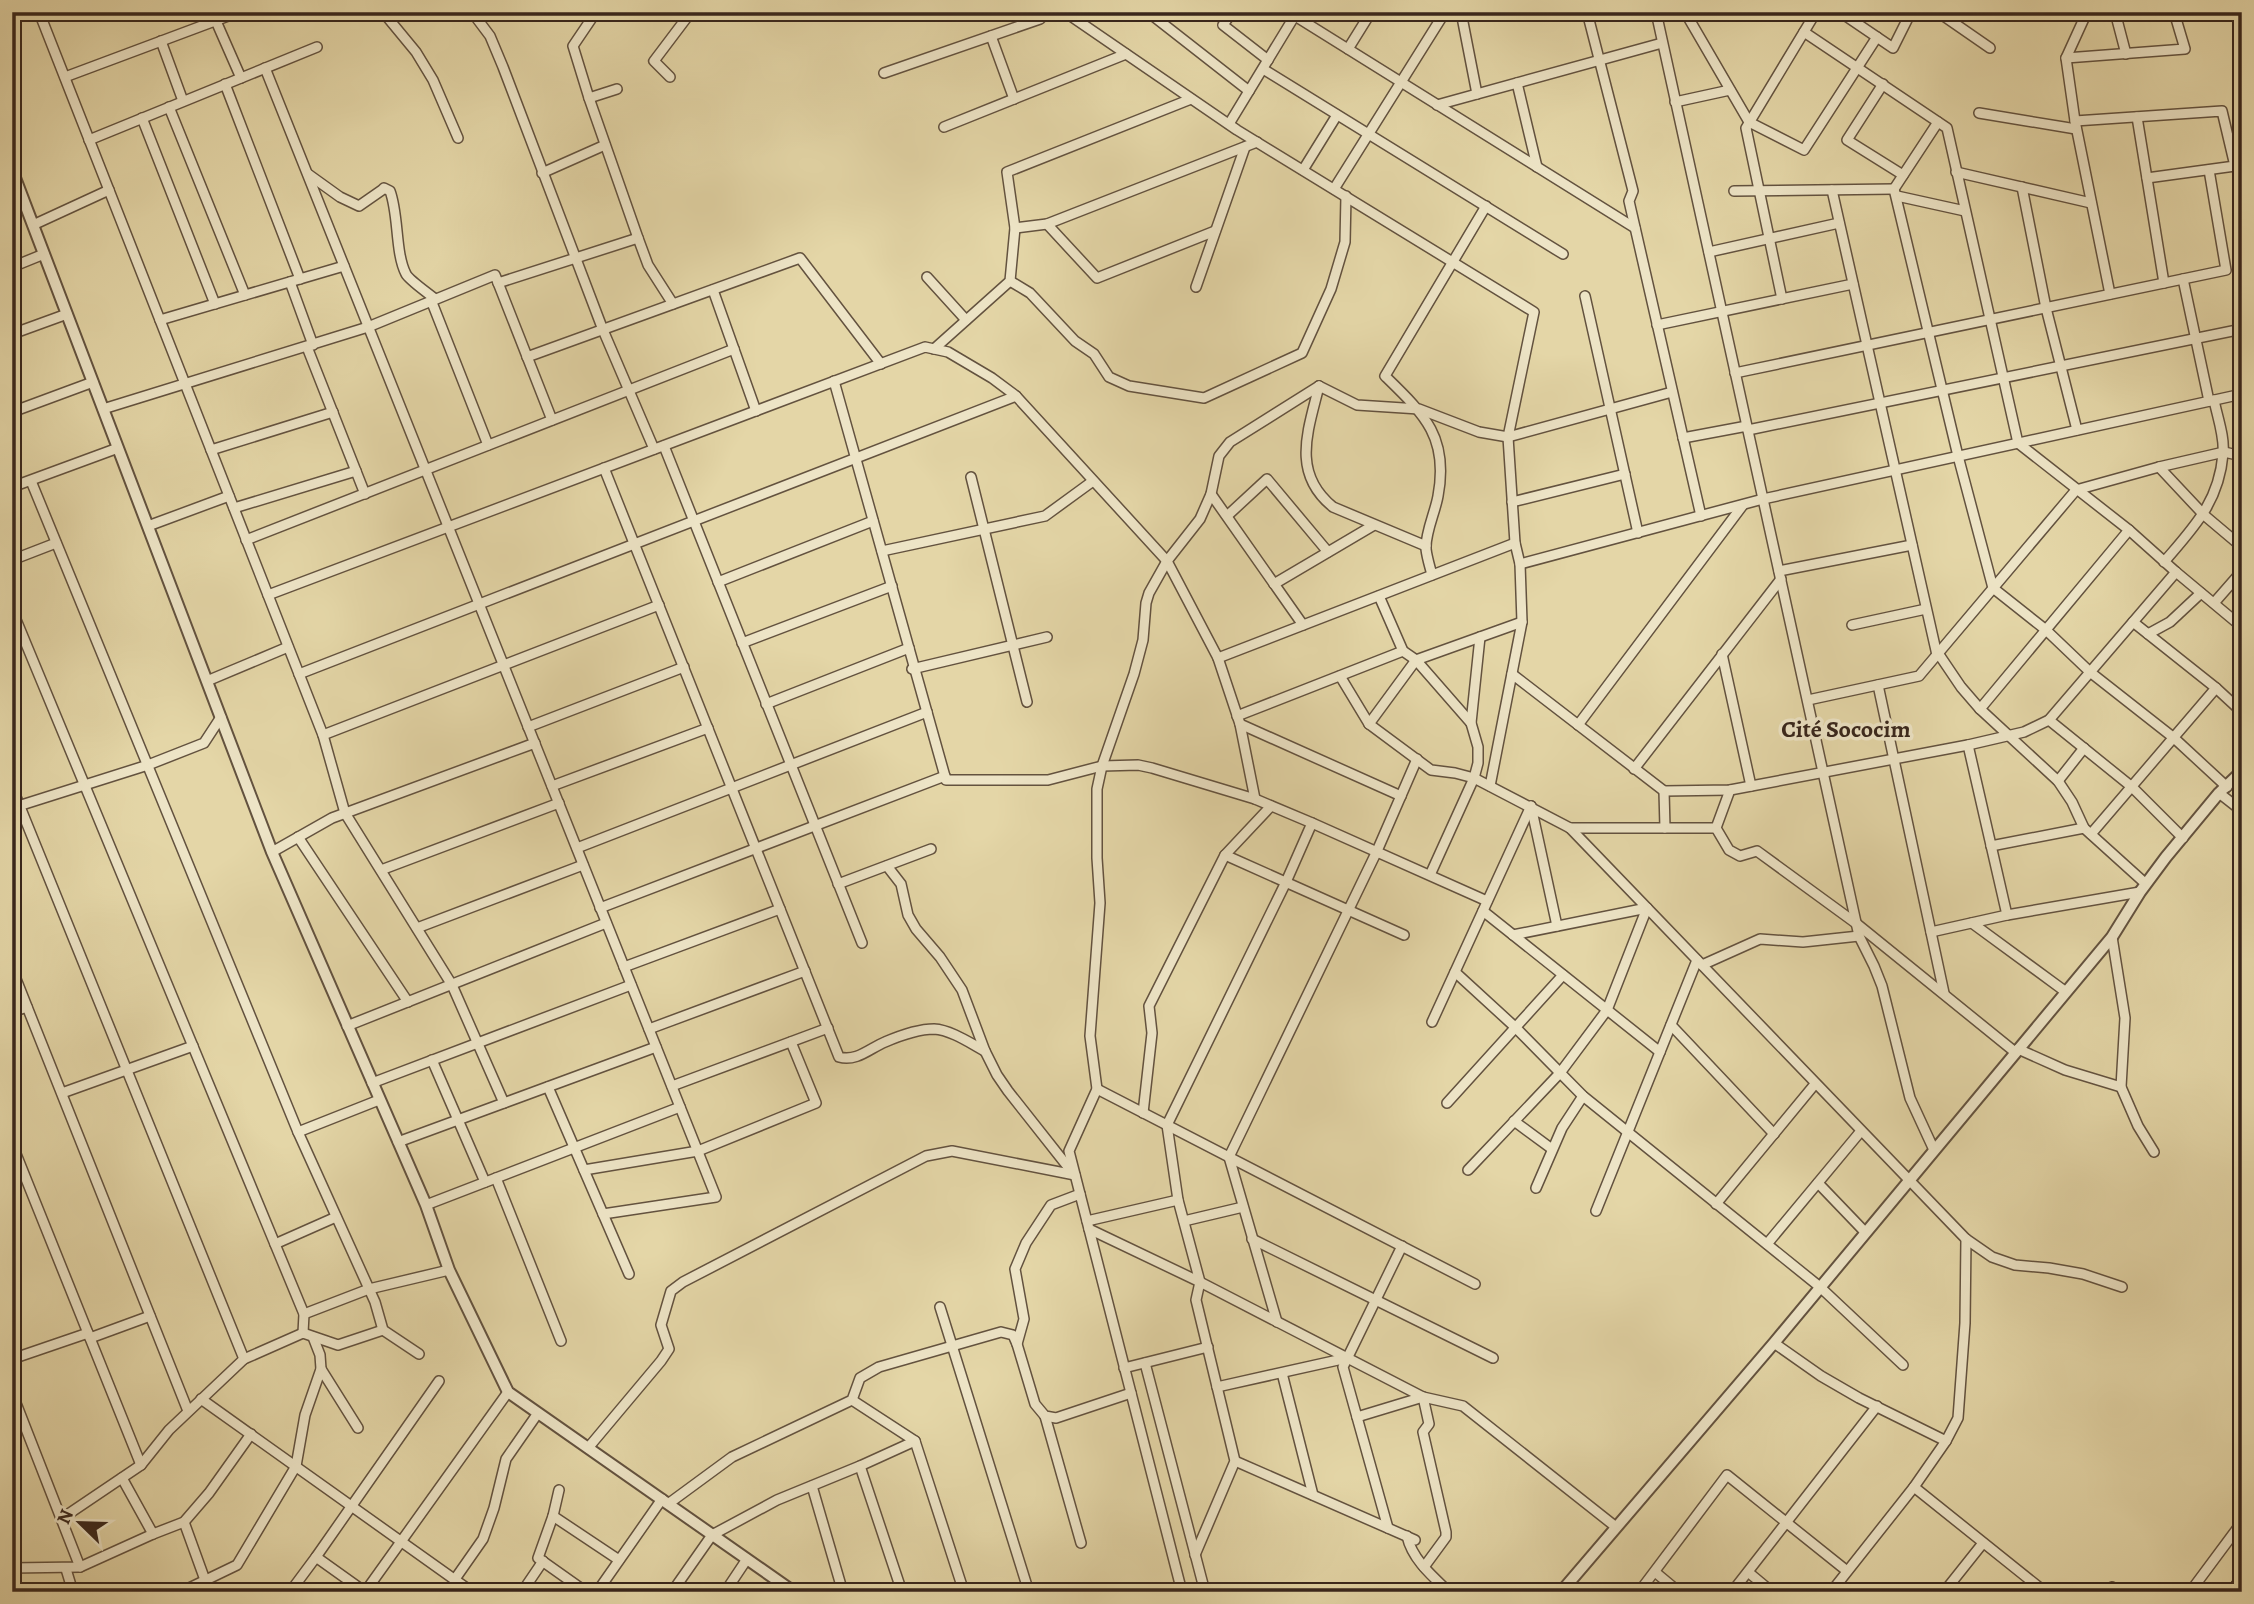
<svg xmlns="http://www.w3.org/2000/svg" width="2254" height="1604" viewBox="0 0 2254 1604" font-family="Alegreya,serif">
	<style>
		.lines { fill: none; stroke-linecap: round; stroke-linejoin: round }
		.minor-casing { stroke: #63523f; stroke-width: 12 }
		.tertiary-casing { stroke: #63523f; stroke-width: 14 }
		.motorway-casing { stroke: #38261c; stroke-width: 19 }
		.minor { stroke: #ede4c6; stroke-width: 9 }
		.tertiary { stroke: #ede4c6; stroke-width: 10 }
		.motorway { stroke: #e4d6a7; stroke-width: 16 }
		.labels { text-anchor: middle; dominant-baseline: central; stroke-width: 7; stroke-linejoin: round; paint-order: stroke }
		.quarter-label { font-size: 24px; font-weight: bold; fill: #38261c; stroke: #ede4c6 }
	</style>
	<rect width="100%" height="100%" fill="#e4d6a7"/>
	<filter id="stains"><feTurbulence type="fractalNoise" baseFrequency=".00286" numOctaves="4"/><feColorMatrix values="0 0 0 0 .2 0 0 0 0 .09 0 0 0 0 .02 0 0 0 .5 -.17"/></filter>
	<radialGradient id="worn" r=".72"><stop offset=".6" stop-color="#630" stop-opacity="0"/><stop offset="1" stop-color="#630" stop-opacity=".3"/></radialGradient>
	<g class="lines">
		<defs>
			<g id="minor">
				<polyline points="39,12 323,735 345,813 452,985 504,1103"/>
				<polyline points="212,12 241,78"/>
				<polyline points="383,12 416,52 433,80 458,138"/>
				<polyline points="472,12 490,36 503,67 603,330 654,449"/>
				<polyline points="596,12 573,46 589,98 638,238 648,265 673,304"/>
				<polyline points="864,12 868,12"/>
				<polyline points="1065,12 1237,130 1534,312 1508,437 1515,543 1520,564 1522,622 1490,786"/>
				<polyline points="1148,12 1249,91"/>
				<polyline points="1232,12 1223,25 1268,60"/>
				<polyline points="1461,12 1477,94"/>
				<polyline points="1587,12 1633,191 1629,201 1701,516"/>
				<polyline points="1656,12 1859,936 1874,966 1882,986 1910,1098 1934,1150"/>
				<polyline points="1685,12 1749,122 1804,150 1877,37"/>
				<polyline points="1840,12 1893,48 1911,12"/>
				<polyline points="1938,12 1990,48"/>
				<polyline points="2087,12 2066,58 2075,121 2110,294"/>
				<polyline points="2115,12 2126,54"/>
				<polyline points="1295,16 1635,228"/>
				<polyline points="12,19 29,12"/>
				<polyline points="1804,32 1947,128 2018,443 2129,530 2176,572 2242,627"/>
				<polyline points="991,36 1014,99"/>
				<polyline points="161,41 183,101"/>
				<polyline points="1348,49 1371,12"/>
				<polyline points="2066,58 2185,49 2174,12"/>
				<polyline points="265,68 716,1197 603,1214"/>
				<polyline points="1263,69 1563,254"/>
				<polyline points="884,73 1040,19 1047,12"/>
				<polyline points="65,77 239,12"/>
				<polyline points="670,77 654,61 691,12"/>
				<polyline points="1517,83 1537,167"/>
				<polyline points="225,84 300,279"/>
				<polyline points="1883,84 1847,140 1903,175"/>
				<polyline points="589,98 617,89"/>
				<polyline points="1675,102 1730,90"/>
				<polyline points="1437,105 1662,43"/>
				<polyline points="169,107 245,295"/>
				<polyline points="1979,113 2076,129"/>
				<polyline points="2137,117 2164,283"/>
				<polyline points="142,118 215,304"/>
				<polyline points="2075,121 2222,111 2235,166 2147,178"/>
				<polyline points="1229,124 1297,12"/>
				<polyline points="944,127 1126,54"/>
				<polyline points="89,140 317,47"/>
				<polyline points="1303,170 1337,115"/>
				<polyline points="1956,172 2091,203"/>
				<polyline points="542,173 605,145"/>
				<path d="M308,174L340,197L359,206L382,190L384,188L390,191C399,215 395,253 406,274C409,280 428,293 435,299"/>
				<polyline points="2022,187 2046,308 2077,430"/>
				<polyline points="1334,189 1445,12"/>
				<polyline points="1894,189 1958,456 1993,588 2046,630 2090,672 2174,738 2227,787"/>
				<polyline points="1894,189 1938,122"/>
				<polyline points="1832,190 1937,655"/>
				<polyline points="1734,191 1894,189"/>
				<polyline points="1897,196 1965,211"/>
				<polyline points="1047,224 1097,278 1215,231"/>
				<polyline points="33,225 109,190"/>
				<polyline points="1015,228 1047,224 1257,142"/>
				<polyline points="1709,252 1839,223"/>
				<polyline points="12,267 44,254"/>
				<polyline points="927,277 966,320"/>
				<polyline points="2183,279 2209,401"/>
				<polyline points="1010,281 1030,293 1075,341 1094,354 1109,377 1129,386 1204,398 1302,353 1331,289 1345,242 1346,196"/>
				<polyline points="290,282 313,345"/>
				<polyline points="498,283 638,238"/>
				<polyline points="1196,287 1245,147"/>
				<polyline points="713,290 756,411"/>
				<polyline points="1585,296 1638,533"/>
				<polyline points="1782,299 1746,128 1816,12"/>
				<polyline points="431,300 488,445"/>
				<polyline points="160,320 344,266"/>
				<polyline points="1657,325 1853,284"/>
				<polyline points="12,334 67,314"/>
				<polyline points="307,347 365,494"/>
				<polyline points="934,349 1010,281 1015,228 1007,172 1191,99"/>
				<polyline points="527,357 800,258 881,364"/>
				<polyline points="1735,373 2226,270 2209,170"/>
				<polyline points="834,381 946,780 1048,780 1102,766 1138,765 1152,768 1255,799 1312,823 1487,901"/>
				<polyline points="1319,386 1357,405 1419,409 1479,432 1508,437 1672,392"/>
				<path d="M1319,386C1308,431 1291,473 1333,507L1426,546"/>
				<polyline points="103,409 368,327 495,275 552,420"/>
				<polyline points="12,412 93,382"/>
				<polyline points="1748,430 2242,329"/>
				<polyline points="1683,438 1747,426"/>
				<polyline points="664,446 862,943"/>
				<polyline points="211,450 333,412"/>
				<polyline points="2159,467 2204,515 2242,547"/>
				<path d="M604,468L839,1057C857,1062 870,1048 885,1042C899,1036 918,1029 934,1029C951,1030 970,1043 985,1051"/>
				<polyline points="971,477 1027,702"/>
				<polyline points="31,481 298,1132 375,1302 383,1330 419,1354"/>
				<polyline points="12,487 118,448"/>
				<polyline points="1211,494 1303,625"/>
				<polyline points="1512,502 1625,474"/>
				<polyline points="234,508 356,471"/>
				<polyline points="1227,516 1267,479 1328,552"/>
				<polyline points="148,526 229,496"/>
				<polyline points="246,540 734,349"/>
				<polyline points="882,551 1045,516 1093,481"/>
				<polyline points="12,560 56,543"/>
				<path d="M2164,562C2194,527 2219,502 2223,454C2225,437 2217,416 2214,400"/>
				<polyline points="1520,564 1763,499 2242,394"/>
				<polyline points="1779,571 1912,545"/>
				<path d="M1432,575C1430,567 1427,558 1426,549C1425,533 1435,513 1438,496C1449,437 1424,414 1385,376L1486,206"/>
				<polyline points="718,582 873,521"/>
				<polyline points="1274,584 1374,525"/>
				<polyline points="268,595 925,347 948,352 992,378 1016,396 1167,561 1218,658 1240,724 1255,799"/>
				<polyline points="1379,596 1403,651 1416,660 1471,723"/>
				<polyline points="2214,603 2242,571"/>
				<polyline points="12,610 304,1314 303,1333"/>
				<polyline points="2133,622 2216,688 2242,712"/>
				<polyline points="1852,625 1926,609"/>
				<polyline points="2148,634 2170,622 2201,593"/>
				<polyline points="742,643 892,586"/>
				<polyline points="1938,653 1961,687 1980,709 2129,530"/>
				<polyline points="1722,654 1751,786"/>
				<polyline points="1218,658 1515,543"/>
				<polyline points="912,669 1047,637"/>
				<polyline points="299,674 1016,396"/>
				<polyline points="1512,674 1664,791 1730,790 1968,745 2024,732 2049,720 2176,572"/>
				<polyline points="1340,676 1369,724 1431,770 1455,773 1474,778 1570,828 1966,1239 1992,1257 2015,1265 2049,1268 2083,1274 2122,1287"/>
				<polyline points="207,681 288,647"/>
				<polyline points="1878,685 1944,993"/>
				<polyline points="1808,700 1919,676 2076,490 2159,467 2224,452 2242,456"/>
				<polyline points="766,704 909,648"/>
				<polyline points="1980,709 2058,781 2072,802 2084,828"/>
				<polyline points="1237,716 1403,651"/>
				<polyline points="2049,720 2132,787 2183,838"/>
				<polyline points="1240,724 1401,796"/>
				<polyline points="1369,724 1416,660 1522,622"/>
				<polyline points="1578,725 1743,505"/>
				<polyline points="528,727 684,667"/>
				<polyline points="323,735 659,605"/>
				<polyline points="1968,745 2007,915"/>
				<polyline points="1634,769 1781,579"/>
				<polyline points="2058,781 2084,748"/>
				<polyline points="552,786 708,728"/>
				<polyline points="12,787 244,1359"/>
				<polyline points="1730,790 1716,828 1729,850 1740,856 1757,851 1857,924 2015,1052"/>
				<polyline points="1664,791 1665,828"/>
				<polyline points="2219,793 2242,811"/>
				<polyline points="1531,806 1557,926"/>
				<polyline points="12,808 148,765 204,743 221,717"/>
				<polyline points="1570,828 1716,828"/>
				<polyline points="2091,834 2216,688"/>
				<polyline points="298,837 408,1002"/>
				<polyline points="1991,846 2084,828 2146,884"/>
				<polyline points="577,848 927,712"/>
				<polyline points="272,852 332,818 535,743"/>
				<polyline points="1225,855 1404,935"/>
				<polyline points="887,866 901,884 908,915 916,929 940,957 962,990 985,1051 997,1075 1008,1091 1072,1172"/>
				<polyline points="381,870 559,803"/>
				<polyline points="1430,875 1474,778 1478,763 1478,747 1471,723 1480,637"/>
				<polyline points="838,884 931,849"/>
				<polyline points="600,908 945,776"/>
				<polyline points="1483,911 1660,1052"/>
				<polyline points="1972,923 2066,992"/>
				<polyline points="417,928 583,865"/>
				<polyline points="1931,932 2007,915 2140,892"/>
				<polyline points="1513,935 1647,908"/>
				<polyline points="2112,937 2125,1018 2121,1087 2138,1126 2154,1152"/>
				<polyline points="1702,965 1760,939 1803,942 1859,936"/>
				<polyline points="624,967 780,909"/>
				<polyline points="12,969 188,1411"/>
				<polyline points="1455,972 1515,1027 1583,1096 1820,1287 1903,1365"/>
				<polyline points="12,1012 27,1007"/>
				<polyline points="1432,1022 1531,806"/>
				<polyline points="1671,1025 1774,1134"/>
				<polyline points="347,1026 606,923"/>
				<polyline points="649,1029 805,971"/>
				<polyline points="2018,1049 2065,1070 2121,1087"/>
				<polyline points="432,1060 485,1182"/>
				<polyline points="372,1083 631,985"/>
				<polyline points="672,1086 828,1028"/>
				<polyline points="548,1087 629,1274"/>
				<polyline points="1097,1089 1475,1284"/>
				<polyline points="62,1093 193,1046"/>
				<polyline points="1447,1103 1563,975"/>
				<polyline points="1143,1113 1152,1033 1149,1006 1225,855 1271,806"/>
				<polyline points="1514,1121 1552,1149"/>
				<polyline points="298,1132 379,1100"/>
				<polyline points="398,1142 656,1047"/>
				<polyline points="12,1144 141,1465"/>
				<polyline points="584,1170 698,1151 816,1103 791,1042"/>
				<polyline points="1468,1170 1560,1073 1607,1010 1647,908"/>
				<polyline points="496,1178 561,1341"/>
				<polyline points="1818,1183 1865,1232"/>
				<polyline points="1536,1188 1562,1128 1583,1096"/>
				<polyline points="1716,1204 1815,1084"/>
				<polyline points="426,1205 680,1107"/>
				<polyline points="1596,1211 1697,960"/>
				<polyline points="1087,1221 1178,1200"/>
				<polyline points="1184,1221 1243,1207"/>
				<polyline points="1089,1229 1200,1282 1423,1397 1463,1406 1616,1527"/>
				<polyline points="1252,1239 1493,1358"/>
				<polyline points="275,1244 336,1217"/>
				<polyline points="1767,1244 1861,1131"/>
				<polyline points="940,1307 1028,1589 1021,1592"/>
				<polyline points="304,1314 369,1289 449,1270"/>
				<polyline points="1277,1322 1229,1157 1377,851 1417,759"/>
				<polyline points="90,1338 150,1316"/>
				<polyline points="1774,1343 1821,1376 1859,1398 1946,1441"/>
				<polyline points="1017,1344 1024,1319 1015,1269 1026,1243 1051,1205 1080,1194"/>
				<polyline points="12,1359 88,1333"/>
				<polyline points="1145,1363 1205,1592"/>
				<polyline points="1124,1368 1208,1347"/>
				<polyline points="321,1369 358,1428"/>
				<polyline points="1282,1373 1313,1495"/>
				<polyline points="1217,1387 1347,1358"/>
				<polyline points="12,1393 80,1567"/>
				<polyline points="1423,1397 1429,1424 1423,1432 1446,1532 1446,1537 1424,1567"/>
				<polyline points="201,1399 472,1592"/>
				<polyline points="852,1400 915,1441 964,1592"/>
				<polyline points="1045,1416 1081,1543"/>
				<polyline points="1357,1417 1423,1397"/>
				<polyline points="588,1448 661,1361 669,1349 661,1325 671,1291 683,1282 926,1156 952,1151 1075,1175"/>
				<polyline points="1235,1461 1415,1540"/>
				<polyline points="860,1466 902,1592"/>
				<polyline points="122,1478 153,1534"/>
				<polyline points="812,1486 842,1589"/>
				<polyline points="1914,1487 2045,1592"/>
				<polyline points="559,1490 553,1516 538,1558 586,1592"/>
				<polyline points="668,1504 732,1457 852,1400 860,1378 879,1367 1001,1332 1013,1335 1017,1344 1035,1404 1045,1416 1056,1418 1131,1393"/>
				<polyline points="553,1516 619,1560"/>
				<polyline points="61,1519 141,1465 169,1430 244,1359 303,1333 338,1345 383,1330"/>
				<polyline points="184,1522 205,1580"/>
				<polyline points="1388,1528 1343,1367 1402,1246"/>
				<path d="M1407,1536C1412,1559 1432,1576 1449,1592"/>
				<polyline points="1195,1555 1235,1461 1196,1300 1200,1282 1178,1200 1167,1125 1286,882 1312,823"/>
				<polyline points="316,1557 365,1592"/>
				<polyline points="12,1568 80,1567 153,1534 184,1522 209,1493 251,1434"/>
				<polyline points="66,1569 73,1592"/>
				<polyline points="1655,1572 1679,1592"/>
				<polyline points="1748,1572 1772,1592"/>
				<polyline points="455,1579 483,1539 494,1508 506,1459 538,1413"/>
				<polyline points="181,1592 237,1565 296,1466 305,1415 321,1369 320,1355 313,1337"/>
				<polyline points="290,1592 316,1557 439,1381"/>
				<polyline points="365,1592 508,1392"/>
				<polyline points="522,1592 543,1561"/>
				<polyline points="597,1592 662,1499"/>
				<polyline points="672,1592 712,1535 777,1500 860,1466 915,1441"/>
				<polyline points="725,1592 747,1559"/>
				<polyline points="1182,1592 1069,1151 1097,1089 1090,1036 1100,903 1097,858 1097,789 1102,766 1134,674 1143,640 1146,603 1149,593 1167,561 1200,519 1211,494 1219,456 1230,442 1319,386"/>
				<polyline points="1639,1592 1727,1475 1847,1571"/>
				<polyline points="1732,1592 1877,1406"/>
				<polyline points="1831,1592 1914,1487 1946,1441 1958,1418 1965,1323 1966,1239"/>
				<polyline points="1944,1592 1983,1543"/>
				<polyline points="2108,1592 2112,1587"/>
				<polyline points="2190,1592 2242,1522"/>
			</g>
			<g id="tertiary">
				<polyline points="12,170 272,852 426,1205 449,1270 508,1392 794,1592"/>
				<polyline points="1561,1592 1774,1343 2112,937 2140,892 2166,857 2219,793 2242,771"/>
			</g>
			<polyline id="motorway" points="2235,1592 2242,1583"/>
		</defs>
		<use href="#minor" class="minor-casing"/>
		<use href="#tertiary" class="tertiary-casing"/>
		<use href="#motorway" class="motorway-casing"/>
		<use href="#minor" class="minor"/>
		<use href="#tertiary" class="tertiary"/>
		<use href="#motorway" class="motorway"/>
	</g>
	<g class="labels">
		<g class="quarter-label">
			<text x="1846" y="729">Cité Sococim</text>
		</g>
	</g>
	<rect width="2254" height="1604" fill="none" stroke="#e4d6a7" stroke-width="42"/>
	<rect x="14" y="14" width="2226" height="1576" fill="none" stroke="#38261c" stroke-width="3.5"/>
	<rect x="21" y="21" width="2212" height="1562" fill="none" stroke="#38261c" stroke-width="2"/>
	<g transform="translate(80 1523) rotate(293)" stroke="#ede4c6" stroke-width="5" paint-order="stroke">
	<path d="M0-5L12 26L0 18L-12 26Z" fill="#38261c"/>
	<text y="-10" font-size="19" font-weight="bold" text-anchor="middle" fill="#38261c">N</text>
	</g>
	<rect width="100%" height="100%" filter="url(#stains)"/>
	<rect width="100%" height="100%" fill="url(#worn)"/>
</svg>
